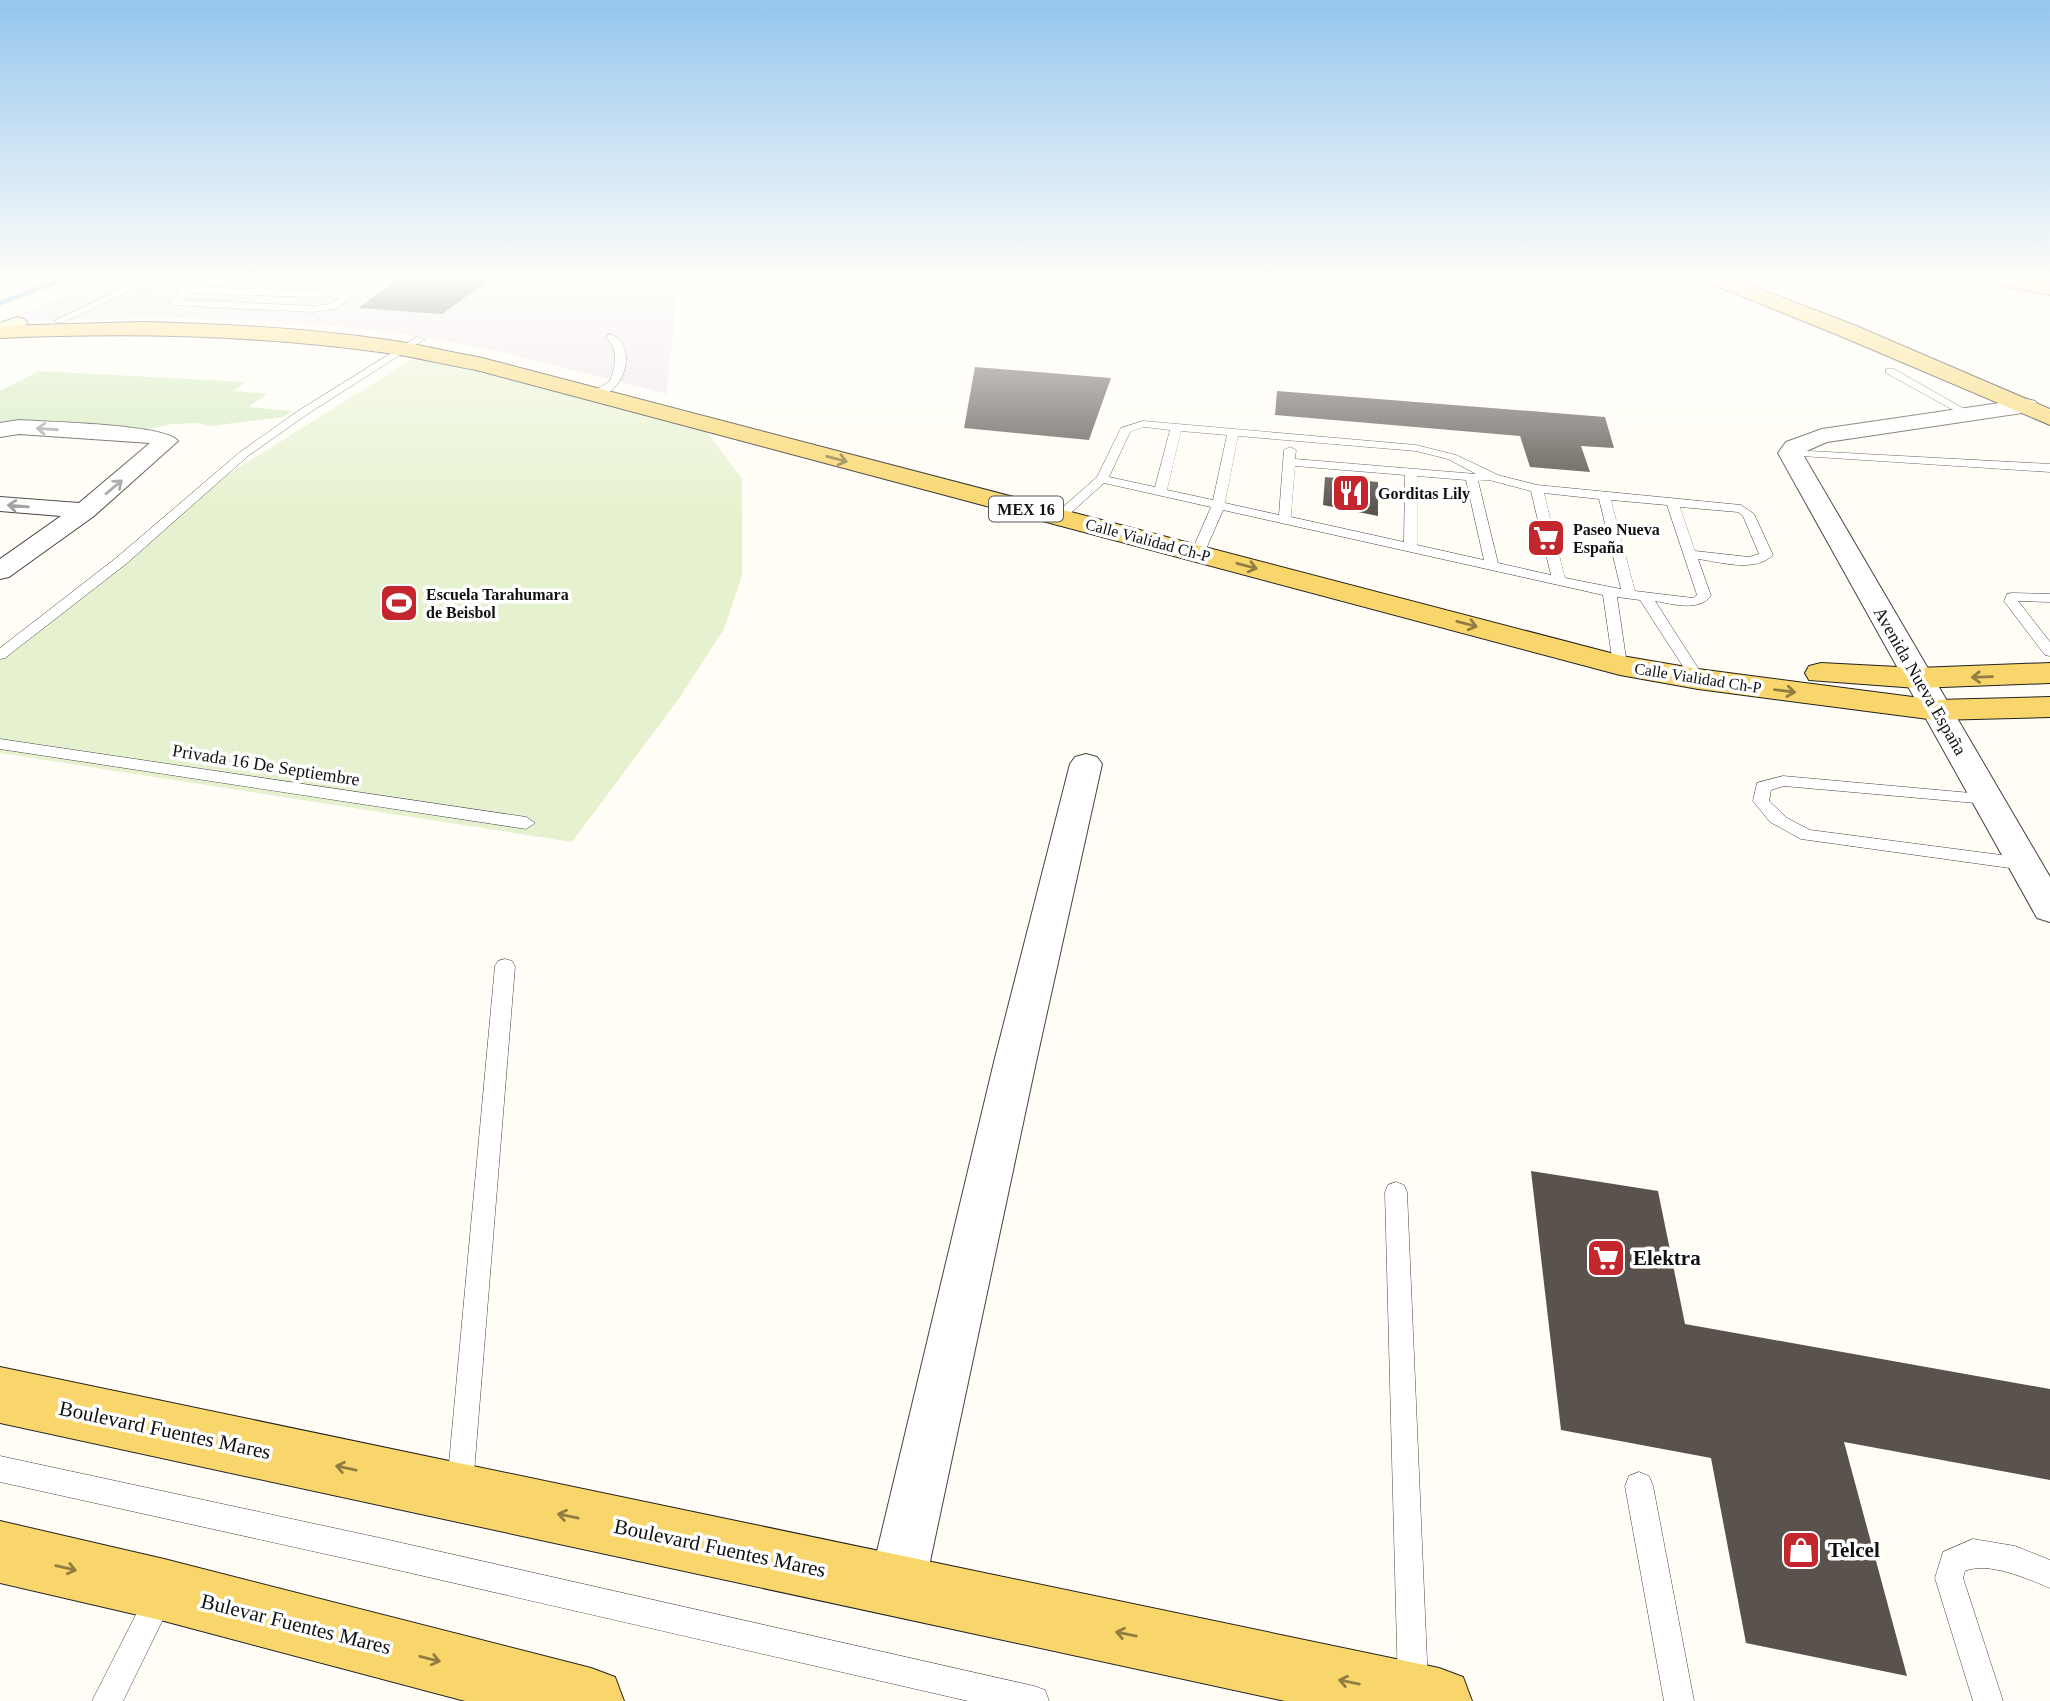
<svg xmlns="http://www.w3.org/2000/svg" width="2050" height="1701" viewBox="0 0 2050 1701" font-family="Georgia,serif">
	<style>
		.industrial { fill: #eee6ef }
		.green { fill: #d5ebbd }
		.pitch { fill: #e6f2cf }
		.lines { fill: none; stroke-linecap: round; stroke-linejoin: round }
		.stream { stroke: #3f96cf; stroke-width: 5 }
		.building { fill: #5a524d }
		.lane-casing { stroke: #444; stroke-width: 1 }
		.street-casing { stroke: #444; stroke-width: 2 }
		.secondary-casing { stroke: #333; stroke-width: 2 }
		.primary-casing { stroke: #222; stroke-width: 2 }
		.lane { fill: #fff; fill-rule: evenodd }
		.street { fill: #fff; fill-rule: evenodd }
		.secondary { fill: #fff6b0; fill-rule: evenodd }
		.primary { fill: #f9d66b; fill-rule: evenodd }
		.oneway { stroke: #a0a0a0 }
		.oneway2 { stroke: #917d42 }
		.labels { text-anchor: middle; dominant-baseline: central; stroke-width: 7; stroke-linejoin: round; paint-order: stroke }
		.far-poi-label { font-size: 16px; font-weight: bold; fill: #111; stroke: #fff; text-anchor: start }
		.shield { fill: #fff; stroke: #585858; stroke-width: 2 }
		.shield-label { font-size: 16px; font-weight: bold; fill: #111 }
		.far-street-label { font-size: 16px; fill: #111; stroke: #fff }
		.street-label { font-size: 18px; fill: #111; stroke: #fff }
		.near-poi-label { font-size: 21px; font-weight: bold; fill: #111; stroke: #fff; text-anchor: start }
		.near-street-label { font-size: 21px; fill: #111; stroke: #fff }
	</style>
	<rect width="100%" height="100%" fill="#fffdf5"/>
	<polygon class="industrial" points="109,277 678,277 667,394 502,352 400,333 306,323 186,318 78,319 0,324"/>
	<polygon class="green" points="39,371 245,382 234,391 267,394 248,407 291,411 283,417 210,426 197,423 172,424 138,431 0,423 0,391"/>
	<polygon class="pitch" points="422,353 699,422 742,479 742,576 724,629 680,697 572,842 0,753 0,649 211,485"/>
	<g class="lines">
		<polyline class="stream" points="0,303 71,277"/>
	</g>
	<g class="building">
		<polygon points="402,277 493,277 442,314 358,308"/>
		<polygon points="975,367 1111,378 1089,440 964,428"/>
		<polygon points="1277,391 1605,417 1614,448 1581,446 1590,472 1530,467 1520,436 1275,415"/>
		<polygon points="1325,477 1378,482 1378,516 1323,505"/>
		<polygon points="1531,1171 1658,1191 1685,1324 2050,1389 2050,1480 1844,1442 1907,1676 1746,1643 1711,1458 1561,1430"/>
	</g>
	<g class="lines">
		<defs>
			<g id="lane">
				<path d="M135,282L191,287L342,292L351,298L336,309L313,312L173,305L168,302L182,292L136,288L62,323L54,321ZM193,293L340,298L331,304L313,306L183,300Z"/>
				<path d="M611,334C641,348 622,400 591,397V393L610,381C616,363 619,352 606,337Z"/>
				<polygon points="417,337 425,339 306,415 248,456 126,564 5,658 0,659 0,648 116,558 240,452 298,411"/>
				<polygon points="1886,369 1894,369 1975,415 1966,417 1886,373"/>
				<path d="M1143,421L1416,445L1456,455L1498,475L1537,485L1741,505L1754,514L1773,555C1754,573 1721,562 1698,559L1711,596C1697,612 1674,604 1655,601L1705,679L1703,682H1693L1640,600L1617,597L1627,665L1620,669L1613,665L1603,595L1223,510L1203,556L1198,557L1191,553L1211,507L1104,483L1063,520H1055V514L1097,477L1121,428ZM1144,427L1170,430L1155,487L1109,477L1130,432ZM1181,431L1227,435L1213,500L1167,490ZM1238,436L1416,451L1448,459L1476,474L1295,459L1296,450L1290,447L1284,450L1279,515L1225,503ZM1295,466L1405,475L1404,542L1291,517ZM1417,476L1466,480L1484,560L1417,545ZM1489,480L1531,491L1551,575L1498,563L1478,481ZM1544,493L1599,499L1621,589L1565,578ZM1611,500L1667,505L1697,595L1693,598L1635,591ZM1680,507L1738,512L1743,516L1759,554L1749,557L1695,551Z"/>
				<polygon points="1790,450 2050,464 2050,472 1786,455 1784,453"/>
				<polygon points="2012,593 2050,594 2050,602 2018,601 2050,642 2050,656 2045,655 2004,601 2007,594"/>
				<polygon points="0,739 526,817 535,823 526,829 0,749"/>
				<polygon points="1783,776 1993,795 1995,799 1987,804 1784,786 1771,790 1769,801 1787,818 1810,830 2024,858 2033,864 2024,870 1801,839 1770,822 1753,801 1757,783"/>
				<polygon points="505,959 512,961 515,966 473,1485 470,1495 460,1498 450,1495 447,1485 495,966 498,961"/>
				<polygon points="1396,1182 1404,1185 1407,1192 1428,1685 1424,1696 1413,1700 1402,1696 1398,1685 1385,1192 1388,1185"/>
				<polygon points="0,1456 380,1538 1034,1686 1045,1690 1049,1701 968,1701 380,1566 0,1482"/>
				<polygon points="1639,1472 1649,1476 1653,1486 1694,1701 1664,1701 1625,1486 1629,1476"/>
				<path d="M1973,1539L2015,1546L2050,1560V1588C2028,1579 1988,1561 1965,1571L1963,1578L2003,1701H1973L1935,1578L1943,1552Z"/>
				<polygon points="160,1583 170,1587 174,1597 123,1701 92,1701 150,1587"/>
			</g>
			<g id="street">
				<polygon points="2027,399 2035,401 2038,406 2035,411 1827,442 1802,453 2050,877 2050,922 2037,918 1778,453 1786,442 1822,429"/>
				<path d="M19,420C45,422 167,424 178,441L94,516L9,577L0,579V559L61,516L0,511V497L79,503L150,443L19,434L0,437V423Z"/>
				<polygon points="1086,754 1097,757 1102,764 1036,1062 925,1585 917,1605 897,1613 877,1605 869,1585 994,1062 1070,764 1075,757"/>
			</g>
			<polygon id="secondary" points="17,317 24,319 28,323 24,327 0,337 0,323"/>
			<g id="primary">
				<polygon points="1701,277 1729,277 1854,325 2050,409 2050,425 1838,335 1704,281"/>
				<polygon points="1978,277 2020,277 2050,283 2050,295 1988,283"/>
				<path d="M142,322C224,324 307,328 388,340C418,344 448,352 478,357L1622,656L1698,669L1936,700L2050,697V717L1936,720L1698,689L1620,675L476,370C446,365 417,357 387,353C259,335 129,332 0,338V326Z"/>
				<polygon points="1821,663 1917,668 2050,663 2050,683 1917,688 1809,680 1805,673 1809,666"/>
				<polygon points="0,1367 1439,1668 1463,1677 1472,1701 1285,1701 0,1423"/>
				<polygon points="0,1521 164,1559 591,1668 615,1677 624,1701 465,1701 164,1621 0,1583"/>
			</g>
		</defs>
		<use href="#lane" class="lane-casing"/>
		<use href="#street" class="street-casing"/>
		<use href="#secondary" class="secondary-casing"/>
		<use href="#primary" class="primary-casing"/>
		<use href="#lane" class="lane"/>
		<use href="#street" class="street"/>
		<use href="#secondary" class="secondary"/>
		<use href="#primary" class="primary"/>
	</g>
	<defs><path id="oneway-shaft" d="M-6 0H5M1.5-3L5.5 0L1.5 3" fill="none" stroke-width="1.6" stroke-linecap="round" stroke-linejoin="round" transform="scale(1.75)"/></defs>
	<g class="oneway">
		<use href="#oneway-shaft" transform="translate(47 429) rotate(-176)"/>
		<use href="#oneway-shaft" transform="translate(114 487) rotate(-40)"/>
		<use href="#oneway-shaft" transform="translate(18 506) rotate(-175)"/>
	</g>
	<g class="oneway2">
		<use href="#oneway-shaft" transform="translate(837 459) rotate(15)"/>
		<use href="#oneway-shaft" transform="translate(1247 566) rotate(15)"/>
		<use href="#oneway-shaft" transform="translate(1467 624) rotate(15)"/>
		<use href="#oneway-shaft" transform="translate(1982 677) rotate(178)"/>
		<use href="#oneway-shaft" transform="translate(1785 691) rotate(8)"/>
		<use href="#oneway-shaft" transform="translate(346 1468) rotate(-168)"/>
		<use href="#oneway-shaft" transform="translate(568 1516) rotate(-168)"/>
		<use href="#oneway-shaft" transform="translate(66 1568) rotate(13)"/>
		<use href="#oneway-shaft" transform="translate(1126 1634) rotate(-168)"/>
		<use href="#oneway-shaft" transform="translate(430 1659) rotate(14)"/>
		<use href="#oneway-shaft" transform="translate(1349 1682) rotate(-168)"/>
	</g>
	<linearGradient id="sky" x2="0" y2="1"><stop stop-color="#95c6ee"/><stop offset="0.54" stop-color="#fffefa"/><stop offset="1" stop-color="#fffefa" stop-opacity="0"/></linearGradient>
	<rect width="2050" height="515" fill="url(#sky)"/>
	<defs>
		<symbol id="restaurant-square" viewBox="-11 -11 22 22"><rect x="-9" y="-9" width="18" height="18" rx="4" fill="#c4262e" stroke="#fff"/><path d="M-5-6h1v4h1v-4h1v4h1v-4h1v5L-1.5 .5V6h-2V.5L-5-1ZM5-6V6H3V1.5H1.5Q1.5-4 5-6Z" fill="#fff"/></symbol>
		<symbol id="supermarket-square" viewBox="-11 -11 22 22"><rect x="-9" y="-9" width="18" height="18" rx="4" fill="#c4262e" stroke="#fff"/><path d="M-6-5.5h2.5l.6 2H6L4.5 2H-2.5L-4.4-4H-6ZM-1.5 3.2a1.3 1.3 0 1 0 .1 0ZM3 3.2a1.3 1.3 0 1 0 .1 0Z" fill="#fff"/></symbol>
		<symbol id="stadium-square" viewBox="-11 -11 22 22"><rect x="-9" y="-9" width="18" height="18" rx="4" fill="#c4262e" stroke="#fff"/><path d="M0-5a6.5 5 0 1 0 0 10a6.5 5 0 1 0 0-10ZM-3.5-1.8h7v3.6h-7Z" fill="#fff"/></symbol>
		<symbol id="shop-square" viewBox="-11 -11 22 22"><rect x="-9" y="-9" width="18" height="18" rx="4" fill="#c4262e" stroke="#fff"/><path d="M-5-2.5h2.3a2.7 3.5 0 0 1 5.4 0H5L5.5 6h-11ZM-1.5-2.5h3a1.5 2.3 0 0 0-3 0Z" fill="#fff"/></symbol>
	</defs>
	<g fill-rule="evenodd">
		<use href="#restaurant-square" x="1329" y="471" width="44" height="44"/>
		<use href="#supermarket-square" x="1524" y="516" width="44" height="44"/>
		<use href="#stadium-square" x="377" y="581" width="44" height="44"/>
		<use href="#supermarket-square" x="1584" y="1236" width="44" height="44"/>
		<use href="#shop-square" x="1779" y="1528" width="44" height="44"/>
	</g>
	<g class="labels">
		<g class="far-poi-label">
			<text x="1378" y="493">Gorditas Lily</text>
			<text x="1573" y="529">Paseo Nueva<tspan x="1573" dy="18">España</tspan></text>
			<text x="426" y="594">Escuela Tarahumara<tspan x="426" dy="18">de Beisbol</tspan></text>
		</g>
		<rect class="shield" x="989" y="496.5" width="74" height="25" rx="5"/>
		<g class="shield-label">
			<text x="1026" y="509">MEX 16</text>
		</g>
		<g class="far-street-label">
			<text transform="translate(1148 540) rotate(15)">Calle Vialidad Ch-P</text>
			<text transform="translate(1698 678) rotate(9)">Calle Vialidad Ch-P</text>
		</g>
		<g class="street-label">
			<text transform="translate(1920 681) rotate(60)">Avenida Nueva España</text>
			<text transform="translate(266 765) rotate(9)">Privada 16 De Septiembre</text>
		</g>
		<g class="near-poi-label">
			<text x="1633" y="1258">Elektra</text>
			<text x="1828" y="1550">Telcel</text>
		</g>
		<g class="near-street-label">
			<text transform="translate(165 1430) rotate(12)">Boulevard Fuentes Mares</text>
			<text transform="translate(720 1548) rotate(12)">Boulevard Fuentes Mares</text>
			<text transform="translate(296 1624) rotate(14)">Bulevar Fuentes Mares</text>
		</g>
	</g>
</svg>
